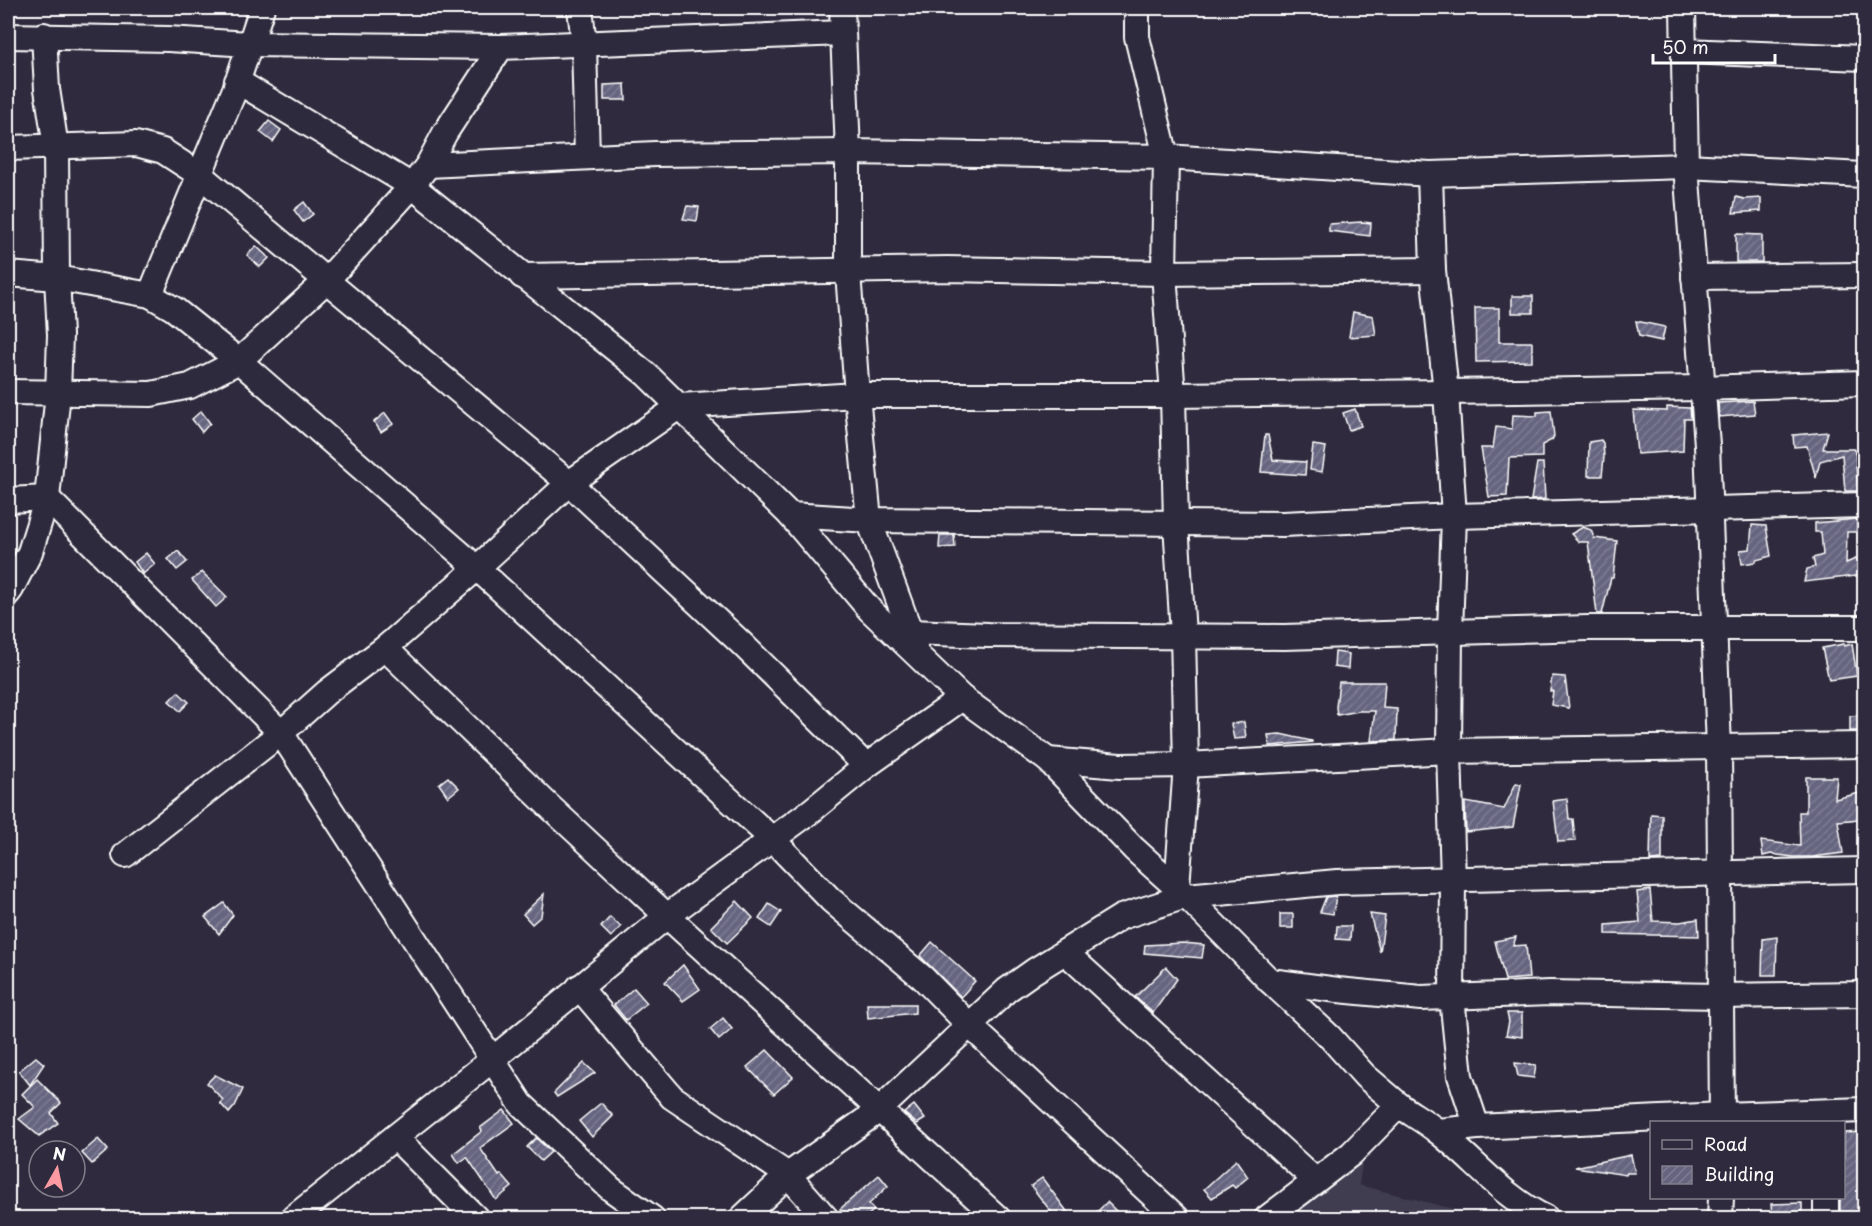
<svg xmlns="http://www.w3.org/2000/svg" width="1872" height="1226" viewBox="0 0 1872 1226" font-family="'Playpen Sans',sans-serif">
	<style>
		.built { fill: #403c51 }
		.building { fill: url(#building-hatch); stroke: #fff; stroke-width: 1.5 }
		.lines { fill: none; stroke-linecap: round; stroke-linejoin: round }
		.minor-casing { stroke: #fff; stroke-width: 28 }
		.minor { stroke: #2f2a3d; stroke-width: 24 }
	</style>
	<defs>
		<pattern id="building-hatch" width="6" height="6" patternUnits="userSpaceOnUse" patternTransform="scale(1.5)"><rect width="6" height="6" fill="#666580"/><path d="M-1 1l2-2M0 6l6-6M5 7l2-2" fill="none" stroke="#7d7c93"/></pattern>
	</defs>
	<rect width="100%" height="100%" fill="#2f2a3d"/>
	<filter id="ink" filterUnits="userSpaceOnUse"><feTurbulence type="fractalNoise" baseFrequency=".0167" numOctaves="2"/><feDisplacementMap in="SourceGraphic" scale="12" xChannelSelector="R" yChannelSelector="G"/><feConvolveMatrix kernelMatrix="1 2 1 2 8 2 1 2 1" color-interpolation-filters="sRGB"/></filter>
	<g filter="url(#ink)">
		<polygon class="built" points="1363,1158 1359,1185 1489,1218 1292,1218"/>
		<g class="building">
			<polygon points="625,84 626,100 604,100 604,85"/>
			<polygon points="269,121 281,130 273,142 260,132"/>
			<polygon points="1736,197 1744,199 1761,198 1761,211 1733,213"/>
			<polygon points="304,202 313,214 303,222 294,210"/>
			<polygon points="687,206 699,207 697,221 683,219"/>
			<polygon points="1362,222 1371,223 1370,236 1329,231 1329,224"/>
			<polygon points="1736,234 1762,235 1762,262 1736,262"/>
			<polygon points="256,246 269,258 260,267 247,255"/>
			<rect x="1512" y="296" width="21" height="17"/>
			<polygon points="1475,308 1499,308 1499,342 1532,342 1532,361 1476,362"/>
			<polygon points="1353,312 1373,316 1376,335 1349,337"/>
			<polygon points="1636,321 1665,327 1662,341 1639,336"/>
			<polygon points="1753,401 1755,414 1719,417 1718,403"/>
			<polygon points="1667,407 1690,408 1691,419 1684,419 1683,451 1637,454 1633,410 1667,411"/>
			<polygon points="1355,409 1361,426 1349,430 1343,413"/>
			<polygon points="201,411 210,423 202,432 192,419"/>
			<polygon points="1551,411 1554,436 1552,440 1542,445 1542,457 1509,458 1507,496 1489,497 1481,448 1493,448 1496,427 1512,429 1513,415 1537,416 1537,412"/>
			<polygon points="385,413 393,424 381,432 374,422"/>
			<polygon points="1828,432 1823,449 1855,449 1858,491 1845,491 1842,455 1820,461 1816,478 1807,446 1794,447 1793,435"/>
			<polygon points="1265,435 1268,435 1273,460 1306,462 1305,475 1261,472"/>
			<polygon points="1601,440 1603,443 1604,457 1602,476 1588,476 1589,442"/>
			<polygon points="1313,445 1326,447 1322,472 1310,470"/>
			<polygon points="1537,463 1543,463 1545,499 1531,500"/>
			<polygon points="1857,519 1857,532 1847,532 1846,563 1858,558 1864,575 1804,582 1807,569 1815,567 1813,558 1823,555 1821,532 1815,532 1815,523"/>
			<polygon points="1752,525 1766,526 1771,556 1756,560 1756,562 1742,564 1740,550 1750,549"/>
			<polygon points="1583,527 1591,530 1594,538 1617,541 1613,578 1611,578 1602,614 1597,614 1588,542 1579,542 1571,534"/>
			<polygon points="940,535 954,535 955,547 939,548"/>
			<polygon points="178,551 187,562 177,570 168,559"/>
			<polygon points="146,553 155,564 143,574 135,562"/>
			<polygon points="202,572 227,597 216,607 192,580"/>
			<polygon points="1844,644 1844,646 1852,644 1857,676 1829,680 1822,648"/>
			<polygon points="1335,652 1349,654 1348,669 1334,667"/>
			<polygon points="1552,676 1565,677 1569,708 1551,705 1553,691 1550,691"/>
			<polygon points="1339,682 1385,682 1383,708 1397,709 1396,740 1371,741 1375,711 1359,711 1337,715 1336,707"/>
			<polygon points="178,692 189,702 180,711 169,701"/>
			<polygon points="1862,715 1862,731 1850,731 1850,716"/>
			<polygon points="1244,722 1246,738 1234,739 1231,724"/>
			<polygon points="1280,734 1312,741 1312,742 1270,746 1268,735"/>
			<polygon points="448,777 459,788 448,797 439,784"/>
			<polygon points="1806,777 1837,777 1835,799 1860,793 1862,804 1861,819 1838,821 1843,853 1812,857 1793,857 1771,854 1763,856 1761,841 1800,846 1799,812 1806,812"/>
			<polygon points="1516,783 1521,784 1513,827 1466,832 1465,802 1504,809"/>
			<polygon points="1567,799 1569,819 1573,819 1575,841 1558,842 1553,801"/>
			<polygon points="1651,814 1662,815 1662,860 1650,861"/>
			<polygon points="1650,890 1653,921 1680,922 1698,919 1699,936 1606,934 1606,925 1640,922 1637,892"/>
			<polygon points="544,894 541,916 532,924 523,914"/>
			<polygon points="1336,896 1333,914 1320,912 1326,897"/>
			<polygon points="737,901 753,918 727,943 711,927"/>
			<polygon points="224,903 233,915 219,934 205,917"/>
			<polygon points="769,904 781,912 771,927 759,919"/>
			<rect x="1280" y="914" width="13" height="14"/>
			<polygon points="1370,914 1385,916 1380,952"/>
			<polygon points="610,917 621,927 611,937 601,927"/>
			<polygon points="1337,926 1351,926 1350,940 1336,939"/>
			<polygon points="1516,937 1513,946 1526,945 1529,978 1505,980 1495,941"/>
			<polygon points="1777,937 1776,975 1762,975 1763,939"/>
			<polygon points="932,942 975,981 961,997 920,956"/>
			<polygon points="1183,943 1204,945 1202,958 1144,953 1145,945"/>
			<polygon points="683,965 700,989 683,1001 665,982"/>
			<polygon points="1166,967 1177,979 1153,1013 1135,997"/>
			<polygon points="634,988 647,1003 626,1020 614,1005"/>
			<polygon points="867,1004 915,1004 915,1013 868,1018"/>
			<polygon points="1507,1013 1522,1013 1522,1037 1506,1035 1509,1022"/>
			<polygon points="723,1018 732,1029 719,1040 710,1029"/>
			<polygon points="767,1050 793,1077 774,1094 747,1067"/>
			<polygon points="36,1057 44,1064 30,1085 19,1071"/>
			<polygon points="584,1063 595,1073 557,1097 554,1093"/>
			<polygon points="1515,1063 1536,1065 1534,1078 1518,1076"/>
			<polygon points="215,1075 243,1089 235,1106 229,1113 220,1103 223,1100 207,1083"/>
			<polygon points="37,1079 61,1103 51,1113 58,1123 39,1136 19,1119 35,1107 22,1094"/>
			<polygon points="601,1103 613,1116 592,1137 579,1121"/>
			<polygon points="914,1105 925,1119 917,1124 904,1113"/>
			<polygon points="504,1110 514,1123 480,1148 499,1176 501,1174 512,1187 496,1200 467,1157 459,1163 453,1154 482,1131 480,1128"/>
			<polygon points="1864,1132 1864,1218 1840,1217 1840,1197 1844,1197 1844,1133"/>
			<polygon points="536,1138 551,1152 541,1161 527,1147"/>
			<polygon points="98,1139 108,1150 92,1164 82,1153"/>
			<polygon points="1631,1155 1635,1173 1627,1173 1626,1175 1575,1167"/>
			<polygon points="1236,1160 1248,1177 1235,1188 1232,1185 1212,1198 1204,1189"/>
			<polygon points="879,1175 888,1186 869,1204 874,1210 865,1218 849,1218 840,1209"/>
			<polygon points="1042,1178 1072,1218 1056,1218 1031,1186"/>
			<polygon points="1107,1202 1123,1218 1091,1218"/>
			<polygon points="1802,1203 1802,1217 1772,1217 1771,1204"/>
		</g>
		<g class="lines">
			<defs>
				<g id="minor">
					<polyline points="580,8 584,44 587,157"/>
					<polyline points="842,8 848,152 848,272 857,395 869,520 915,645"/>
					<polyline points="1137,8 1137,37 1166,157 1164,273 1173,395 1176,523 1183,635 1186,765 1177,887"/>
					<polyline points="1683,8 1686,166 1707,445 1719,748 1722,1122"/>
					<polyline points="8,36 168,39 249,44 501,47"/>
					<polyline points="1684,51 1864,58"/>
					<polyline points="237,81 412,186 646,374 790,515 870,610 962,698 1048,760 1134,849 1186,896 1270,981 1330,1037 1365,1076 1399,1105 1351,1154 1267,1218"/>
					<polyline points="8,148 136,144 163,151 200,175 569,483 741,643 866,766"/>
					<polyline points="428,165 655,154 848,152 1166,157 1430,174 1686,166 1864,175"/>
					<polyline points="1430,174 1433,270 1446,392 1454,516 1450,632 1449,751 1453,880 1452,997 1460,1076 1477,1127"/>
					<polyline points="8,274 57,278 150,295 174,309 239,361 477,568 772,839 831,900 923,978 969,1025 1177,1218"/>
					<polyline points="522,276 947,269 1164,273 1433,270"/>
					<polyline points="1694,277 1864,275"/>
					<polyline points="150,295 235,89 262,8"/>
					<polyline points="8,392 151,394 190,386 239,361 327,280 412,186 428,165 445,133 501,47 843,33"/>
					<polyline points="8,500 47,498 281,733 521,1104 611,1189 652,1218"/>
					<polyline points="790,515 869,520 1283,524 1454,516 1864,505"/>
					<polyline points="8,593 11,589 30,552 47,498 58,393 60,335 57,278 56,147 47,89 44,35"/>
					<polyline points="910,632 988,635 1284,637 1588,628 1864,628"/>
					<polyline points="385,648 549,806 667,916 998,1218"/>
					<polyline points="1048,760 1120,766 1186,765 1449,751 1864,745"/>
					<polyline points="125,855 281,733 327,692 385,648 477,568 569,483 680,406 857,395 1173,395 1446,392 1701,388 1864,383"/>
					<polyline points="1065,952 1315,1180"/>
					<polyline points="1270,981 1338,990 1421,998 1550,993 1720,996 1864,994"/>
					<polyline points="579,987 672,1097 788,1175 826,1218"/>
					<path d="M1399,1105C1411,1114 1425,1121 1437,1131C1474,1159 1503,1198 1546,1218"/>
					<polyline points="1438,1131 1477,1127 1722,1115 1864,1110"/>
					<polyline points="395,1137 476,1218"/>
					<polyline points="293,1218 493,1059 667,916 811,811 866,766 962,698"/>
					<polyline points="742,1218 788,1175 878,1111 1007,990 1034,971 1121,917 1186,896 1337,882 1864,870"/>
					<polyline points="1720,1218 1721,1198"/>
					<polyline points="1826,1218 1826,1198"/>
				</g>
			</defs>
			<use href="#minor" class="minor-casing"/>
			<use href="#minor" class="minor"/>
		</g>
	</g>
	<rect width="1872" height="1226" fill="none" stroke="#2f2a3d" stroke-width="30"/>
	<rect x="15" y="15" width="1842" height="1196" fill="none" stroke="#fff" stroke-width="2" filter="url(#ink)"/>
	<rect x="1650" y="1121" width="195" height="78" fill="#2f2a3d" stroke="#827f8b" stroke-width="1.5"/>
	<rect x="1662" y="1140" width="30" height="9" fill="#2f2a3d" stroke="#827f8b" stroke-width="1.5"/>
	<text x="1704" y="1151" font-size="18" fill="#ffffff">Road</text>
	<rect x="1662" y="1166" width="30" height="18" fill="url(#building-hatch)" stroke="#827f8b" stroke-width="1.5"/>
	<text x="1704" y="1181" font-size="18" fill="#ffffff">Building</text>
	<g transform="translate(57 1169) rotate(9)"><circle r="28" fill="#2f2a3d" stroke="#827f8b" stroke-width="1.5"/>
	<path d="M0-4.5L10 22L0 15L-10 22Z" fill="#ff9aa2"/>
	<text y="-9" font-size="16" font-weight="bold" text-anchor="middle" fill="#ffffff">N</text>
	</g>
	<path d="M1653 54v9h122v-9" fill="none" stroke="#ffffff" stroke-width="3"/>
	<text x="1662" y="54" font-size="18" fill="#ffffff" stroke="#2f2a3d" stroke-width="4.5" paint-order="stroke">50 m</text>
</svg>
